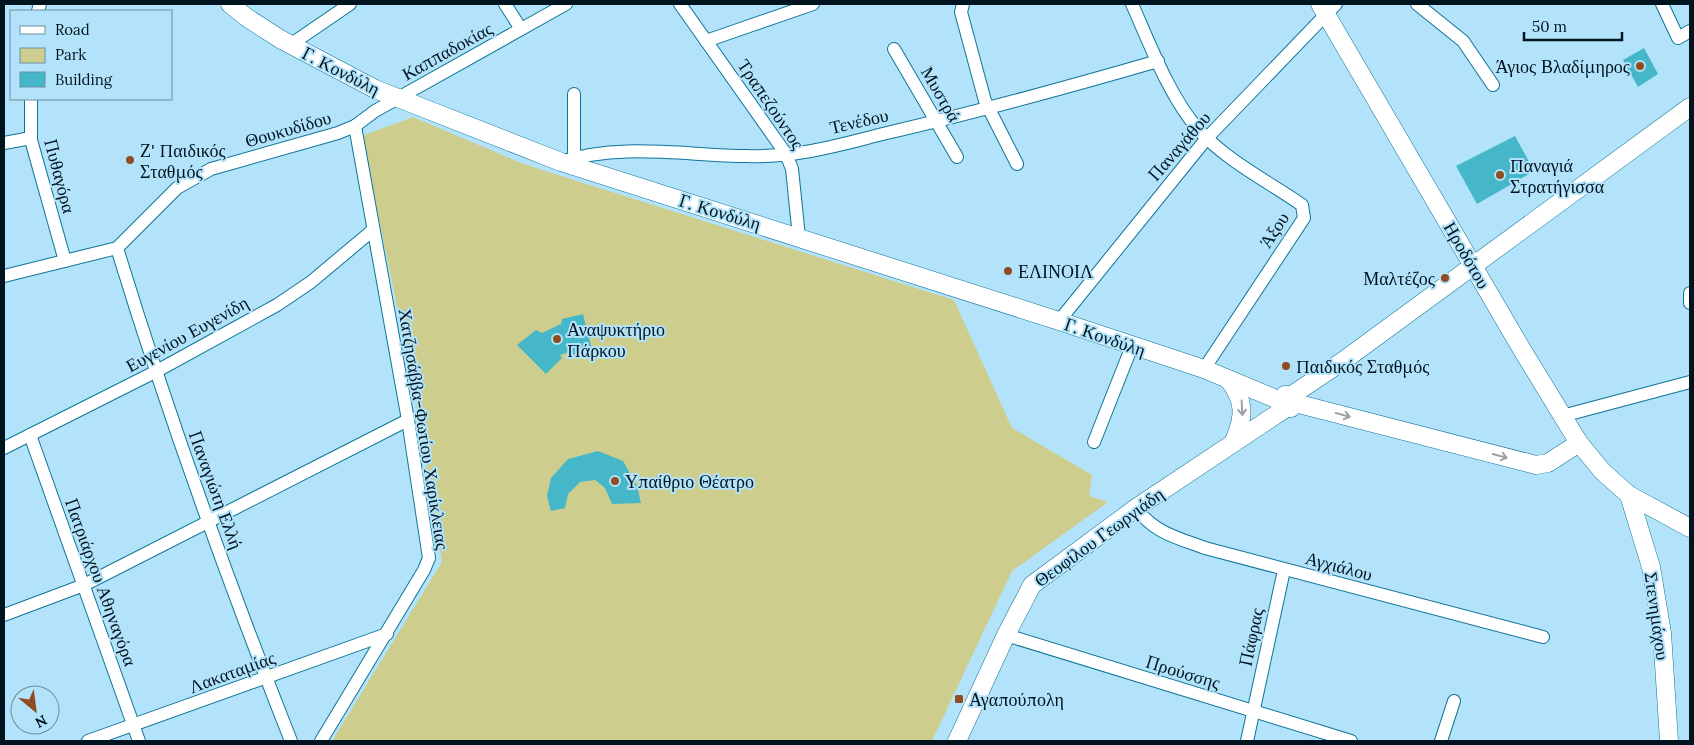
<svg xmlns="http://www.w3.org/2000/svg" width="1694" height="745" viewBox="0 0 1694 745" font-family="Lora,serif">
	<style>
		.green { fill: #cdce8d }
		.building { fill: #46b7c8 }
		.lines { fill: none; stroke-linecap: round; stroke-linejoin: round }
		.street-casing { stroke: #0e7598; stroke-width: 14 }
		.secondary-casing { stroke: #0e7598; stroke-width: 19 }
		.street { stroke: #fff; stroke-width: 12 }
		.secondary { stroke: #fff; stroke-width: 18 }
		.oneway { stroke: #99a1a5 }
		.poi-dot { fill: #914c22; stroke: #b2e3fa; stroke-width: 2 }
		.labels { text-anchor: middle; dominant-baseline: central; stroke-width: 4; stroke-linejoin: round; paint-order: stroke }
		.street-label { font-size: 18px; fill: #00141f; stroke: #b2e3fa }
		.poi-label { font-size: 18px; fill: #00141f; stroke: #b2e3fa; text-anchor: start }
	</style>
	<rect width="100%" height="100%" fill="#b2e3fa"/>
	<polygon class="green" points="413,117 521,163 555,174 954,300 1012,428 1092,475 1089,496 1108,502 1012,571 932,741 332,741 442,562 410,370 362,136"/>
	<g class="building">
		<polygon points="1644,48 1658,74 1638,87 1623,60"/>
		<polygon points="1515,136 1534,171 1477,204 1456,166"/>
		<polygon points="583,314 593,353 575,357 572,351 560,355 562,358 546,374 517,345 536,330 542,333 561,324 562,319"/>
		<polygon points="598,451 623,461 637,486 641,503 612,504 605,488 595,480 580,482 568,494 565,508 551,511 547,496 551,478 568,459"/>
	</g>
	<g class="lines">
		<defs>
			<g id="street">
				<polyline points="505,4 521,29"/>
				<polyline points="680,4 786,154 792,169 799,237"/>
				<polyline points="963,4 961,12 985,101 1017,164"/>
				<path d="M1132,4C1149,42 1170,98 1198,129C1224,159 1269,182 1302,205L1304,218L1204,369"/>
				<polyline points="1417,4 1463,41 1493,85"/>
				<polyline points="1662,4 1678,38 1690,31"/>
				<polyline points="38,11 40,4"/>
				<polyline points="706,41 813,4"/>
				<polyline points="290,45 350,4"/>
				<polyline points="894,49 957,157"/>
				<polyline points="574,94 574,157"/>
				<polyline points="31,99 31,140 65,261"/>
				<polyline points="4,143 31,138"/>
				<path d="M561,162C637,137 720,165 798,153C828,149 858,140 887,133C978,112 1068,87 1158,61"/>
				<path d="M117,248C168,415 227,579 291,741"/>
				<polyline points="4,276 117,248 177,188 211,169 338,133 355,126 375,111 566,4"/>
				<polyline points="1690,293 1690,303"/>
				<polyline points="1059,321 1207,138 1336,4"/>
				<polyline points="1562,416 1690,382"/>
				<polyline points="30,435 139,741"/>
				<polyline points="1094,442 1132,346"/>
				<polyline points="4,448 155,372 277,305 311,282 373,230"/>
				<path d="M1136,508C1154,533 1178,538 1205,548L1543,637"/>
				<polyline points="4,615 84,585 408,420"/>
				<polyline points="1006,635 1351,741"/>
				<polyline points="88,741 387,634"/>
				<polyline points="321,741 424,570 429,558 408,420 355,126"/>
				<polyline points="1247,741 1284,570"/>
				<polyline points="1441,741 1454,701"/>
			</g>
			<g id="secondary">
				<polyline points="230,4 246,17 280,39 375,89 561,162 1059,321 1204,369 1281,401 1286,408 1291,408 1295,403 1294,396 1285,395 1281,401"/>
				<polyline points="1320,4 1521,348 1579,443 1603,472 1629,495 1690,528"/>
				<path d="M1228,379C1245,400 1245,416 1234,441"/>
				<polyline points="1292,395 1343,361 1690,107"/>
				<polyline points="1295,403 1536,465 1548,463 1579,443"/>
				<polyline points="1629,495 1651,567 1662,633 1669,741"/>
				<polyline points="957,741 1006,635 1032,585 1136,508 1286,408"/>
			</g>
		</defs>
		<use href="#street" class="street-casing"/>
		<use href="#secondary" class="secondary-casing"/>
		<use href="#street" class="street"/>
		<use href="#secondary" class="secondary"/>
	</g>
	<defs><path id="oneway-shaft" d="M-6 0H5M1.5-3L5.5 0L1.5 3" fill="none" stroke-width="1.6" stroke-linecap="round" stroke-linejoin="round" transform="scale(1.25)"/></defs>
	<g class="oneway">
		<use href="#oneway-shaft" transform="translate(1242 408) rotate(87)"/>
		<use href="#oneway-shaft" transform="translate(1343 415) rotate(15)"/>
		<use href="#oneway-shaft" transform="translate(1500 456) rotate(15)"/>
	</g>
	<g class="poi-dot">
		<circle cx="1640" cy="66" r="5"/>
		<circle cx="130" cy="160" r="5"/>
		<circle cx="1500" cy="175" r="5"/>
		<circle cx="1008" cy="271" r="5"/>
		<circle cx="1445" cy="278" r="5"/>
		<circle cx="557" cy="339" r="5"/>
		<circle cx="1286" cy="366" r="5"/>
		<circle cx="615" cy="481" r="5"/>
		<rect x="954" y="694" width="10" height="10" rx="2.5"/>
	</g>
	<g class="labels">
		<g class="street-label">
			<text transform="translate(447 51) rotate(-29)">Καππαδοκίας</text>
			<text transform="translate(341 71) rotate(27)">Γ. Κονδύλη</text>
			<text transform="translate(941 94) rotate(60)">Μυστρά</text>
			<text transform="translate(771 104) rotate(56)">Τραπεζούντος</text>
			<text transform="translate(859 121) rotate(-13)">Τενέδου</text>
			<text transform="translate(288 129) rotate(-16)">Θουκυδίδου</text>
			<text transform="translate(1179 146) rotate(-49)">Παναγάθου</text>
			<text transform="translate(60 176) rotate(75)">Πυθαγόρα</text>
			<text transform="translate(720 212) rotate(17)">Γ. Κονδύλη</text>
			<text transform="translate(1274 230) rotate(-57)">Άξου</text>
			<text transform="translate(1467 255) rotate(60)">Ηροδότου</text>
			<text transform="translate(187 334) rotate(-29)">Ευγενίου Ευγενίδη</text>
			<text transform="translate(1105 337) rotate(19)">Γ. Κονδύλη</text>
			<text transform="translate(424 429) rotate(81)">Χατζησάββα-Φωτίου Χαρίκλειας</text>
			<text transform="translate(216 490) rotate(70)">Παναγιώτη Ελλή</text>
			<text transform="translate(1099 537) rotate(-36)">Θεοφίλου Γεωργιάδη</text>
			<text transform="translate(1339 566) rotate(15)">Αγχιάλου</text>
			<text transform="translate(101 582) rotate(70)">Πατριάρχου Αθηναγόρα</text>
			<text transform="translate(1657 616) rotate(82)">Στενημάχου</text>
			<text transform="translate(1251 637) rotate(-78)">Πάφρας</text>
			<text transform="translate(232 672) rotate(-20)">Λακαταμίας</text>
			<text transform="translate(1183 672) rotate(17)">Προύσσης</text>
		</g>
		<g class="poi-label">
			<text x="1630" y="66" text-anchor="end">Άγιος Βλαδίμηρος</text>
			<text x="140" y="150">Ζ' Παιδικός<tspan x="140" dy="21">Σταθμός</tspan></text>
			<text x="1510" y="165">Παναγιά<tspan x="1510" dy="21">Στρατήγισσα</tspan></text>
			<text x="1018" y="271">ΕΛΙΝΟΙΛ</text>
			<text x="1435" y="278" text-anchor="end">Μαλτέζος</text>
			<text x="567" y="329">Αναψυκτήριο<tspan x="567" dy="21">Πάρκου</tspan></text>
			<text x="1296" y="366">Παιδικός Σταθμός</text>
			<text x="625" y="481">Υπαίθριο Θέατρο</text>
			<text x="969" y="699">Αγαπούπολη</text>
		</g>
	</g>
	<rect width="1694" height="745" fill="none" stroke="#00141f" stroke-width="10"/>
	<rect x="10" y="10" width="162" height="90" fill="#b2e3fa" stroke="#6b90a2"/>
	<rect x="20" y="26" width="25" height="8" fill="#ffffff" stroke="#6b90a2"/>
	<text x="55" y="35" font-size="15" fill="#00141f">Road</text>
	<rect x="20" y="48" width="25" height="15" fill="#cdce8d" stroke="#6b90a2"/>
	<text x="55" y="60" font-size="15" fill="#00141f">Park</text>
	<rect x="20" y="72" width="25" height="15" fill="#46b7c8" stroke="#6b90a2"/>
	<text x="55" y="85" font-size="15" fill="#00141f">Building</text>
	<g transform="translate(35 710) rotate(151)"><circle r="24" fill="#b2e3fa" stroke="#6b90a2"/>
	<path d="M0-4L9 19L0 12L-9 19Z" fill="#914c22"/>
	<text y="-8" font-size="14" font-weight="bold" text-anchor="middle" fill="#00141f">N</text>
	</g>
	<path d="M1524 32v8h98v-8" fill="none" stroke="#00141f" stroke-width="2.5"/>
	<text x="1532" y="32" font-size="15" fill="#00141f" stroke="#b2e3fa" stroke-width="4" paint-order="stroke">50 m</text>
</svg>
